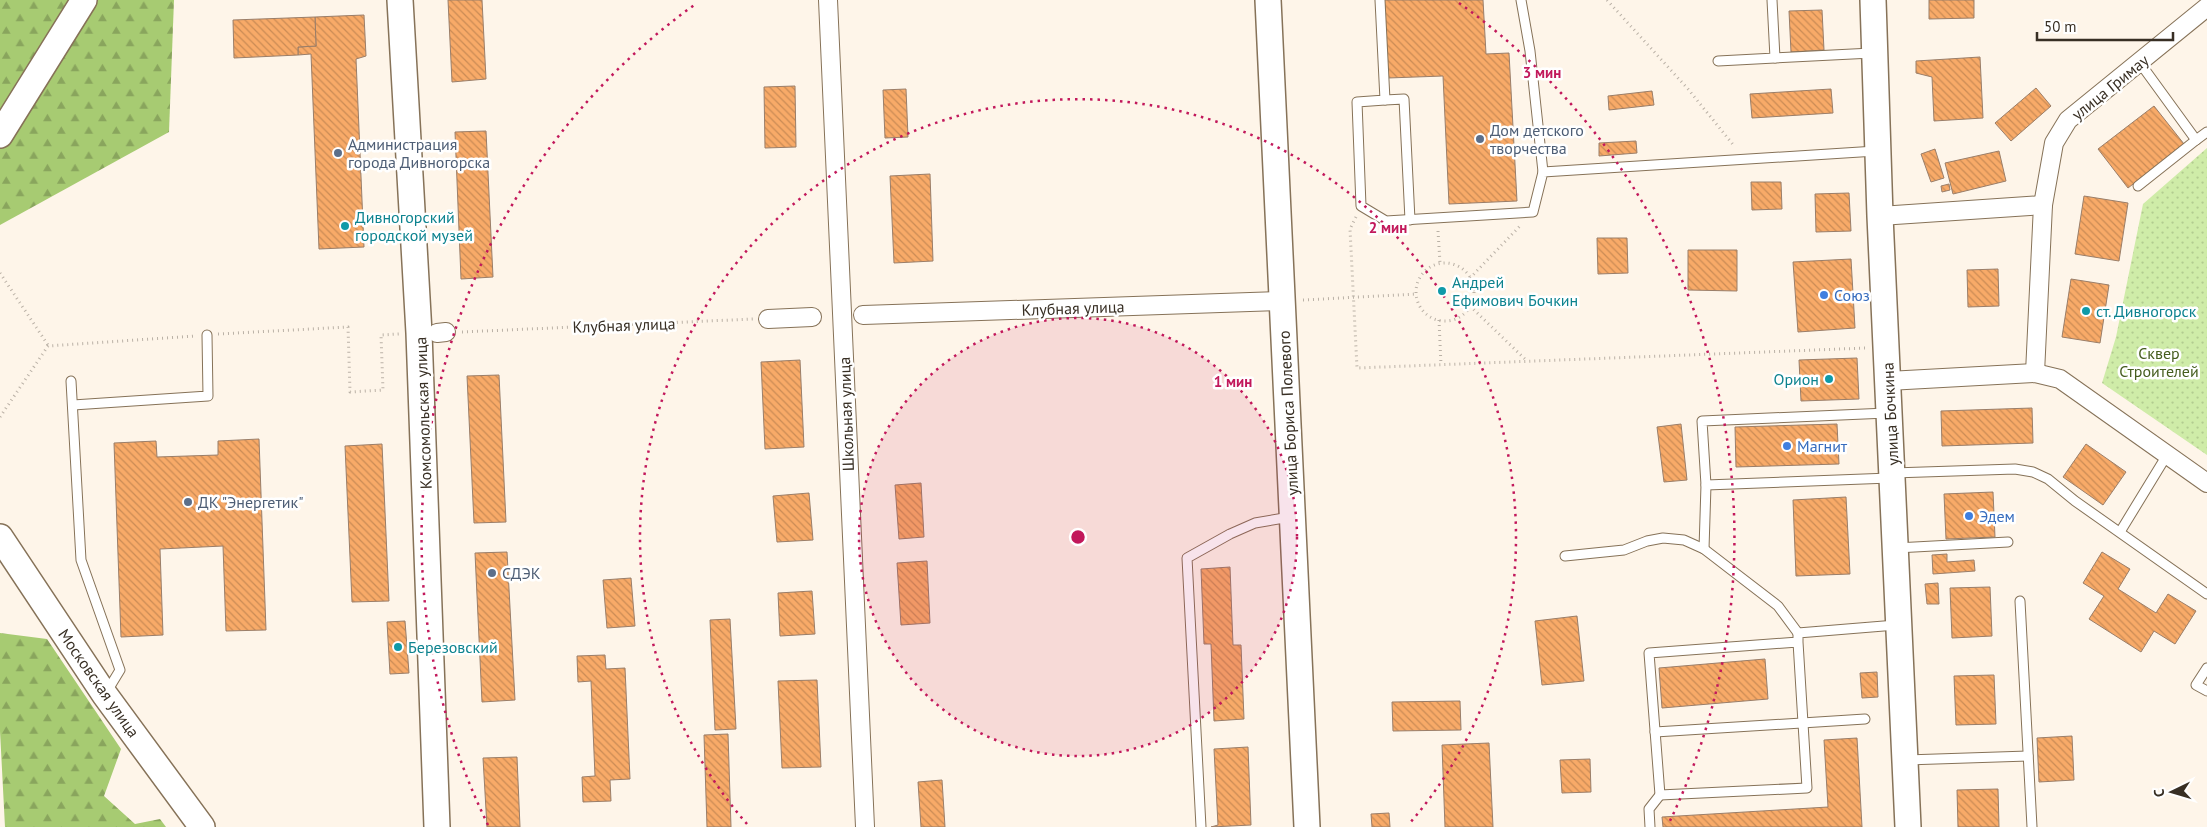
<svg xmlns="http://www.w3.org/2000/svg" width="2207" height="827" viewBox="0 0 2207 827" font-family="'PT Sans',sans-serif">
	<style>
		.green { fill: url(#green-dots) }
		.forest { fill: url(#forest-firs) }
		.building { fill: url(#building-back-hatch); stroke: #9a7e69 }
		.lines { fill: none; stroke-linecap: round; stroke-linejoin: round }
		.lane-casing { stroke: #867258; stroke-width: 11 }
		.street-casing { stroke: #867258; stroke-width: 20 }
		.secondary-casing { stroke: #867258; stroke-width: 28 }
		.path { stroke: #bab1a6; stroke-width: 3; stroke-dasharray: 1 4; stroke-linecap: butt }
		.lane { stroke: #fff; stroke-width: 9 }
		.street { stroke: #fff; stroke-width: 18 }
		.secondary { stroke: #fff; stroke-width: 25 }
		.ring { fill: none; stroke: #c2185b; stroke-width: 2.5; stroke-dasharray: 2.5 5 }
		.service-dot { fill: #5c6f8a; stroke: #fff; stroke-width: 2 }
		.culture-dot { fill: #0f9aa8; stroke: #fff; stroke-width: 2 }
		.shop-dot { fill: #3f7fe0; stroke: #fff; stroke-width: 2 }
		.labels { text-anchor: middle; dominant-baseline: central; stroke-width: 5; stroke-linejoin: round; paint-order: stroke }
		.street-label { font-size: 16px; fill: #382f24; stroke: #fff }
		.service-label { font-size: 16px; fill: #4e5e75; stroke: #fff; text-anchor: start }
		.culture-label { font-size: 16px; fill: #0d838f; stroke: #fff; text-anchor: start }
		.shop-label { font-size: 16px; fill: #366cbe; stroke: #fff; text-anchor: start }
		.park-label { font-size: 16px; fill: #465d1f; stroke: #fff }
		.centre { fill: #c2185b; stroke: #fff; stroke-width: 2.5 }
		.ring-label { font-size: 15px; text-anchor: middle; font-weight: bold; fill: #c2185b; stroke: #fff; stroke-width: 5; stroke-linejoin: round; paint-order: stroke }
	</style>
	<defs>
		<pattern id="green-dots" width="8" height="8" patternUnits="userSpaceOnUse" patternTransform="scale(1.25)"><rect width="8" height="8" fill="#cfeca8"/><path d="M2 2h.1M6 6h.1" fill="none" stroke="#b2cb90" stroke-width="1.8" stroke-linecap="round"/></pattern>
		<pattern id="forest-firs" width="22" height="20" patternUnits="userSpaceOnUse" patternTransform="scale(1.25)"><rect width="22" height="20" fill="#a7cb72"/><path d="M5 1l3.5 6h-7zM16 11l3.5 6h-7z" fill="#89a55d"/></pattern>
		<pattern id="building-back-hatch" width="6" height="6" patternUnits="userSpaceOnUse" patternTransform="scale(1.25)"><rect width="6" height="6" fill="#f8aa68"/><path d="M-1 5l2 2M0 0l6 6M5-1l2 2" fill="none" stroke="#ca8b55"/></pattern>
	</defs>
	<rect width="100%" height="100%" fill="#fef5e9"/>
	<polygon class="green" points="2207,148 2207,455 2102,383 2116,337 2143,204"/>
	<g class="forest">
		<polygon points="0,0 174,0 169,132 0,225"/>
		<polygon points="0,633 47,639 121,749 104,796 135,824 160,819 166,827 5,827 0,731"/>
	</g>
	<g class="building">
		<polygon points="448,0 482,0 486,79 452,82"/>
		<polygon points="1384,0 1483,0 1486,54 1509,53 1517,201 1449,204 1443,76 1388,78"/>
		<polygon points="1929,0 1974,0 1974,18 1929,19"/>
		<polygon points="1822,10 1824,50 1791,52 1789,11"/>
		<polygon points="364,15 366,56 356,59 364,247 319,249 311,54 298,55 298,47 316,46 315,17"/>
		<polygon points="315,17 316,46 298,47 298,55 234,58 233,20"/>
		<polygon points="1980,57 1983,118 1934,121 1932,77 1916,73 1916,61"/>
		<polygon points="795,86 796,147 765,148 764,87"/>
		<polygon points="2036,88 2051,106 2011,141 1995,123"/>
		<polygon points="906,89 908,137 885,138 883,90"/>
		<polygon points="1831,89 1833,113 1752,118 1750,94"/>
		<polygon points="1652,91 1654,105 1609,110 1608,96"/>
		<polygon points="2154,106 2184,144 2128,188 2098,149"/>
		<polygon points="486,131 493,277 461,279 455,132"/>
		<polygon points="1636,141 1637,153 1599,156 1599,143"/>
		<polygon points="1935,149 1944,178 1931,182 1921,154"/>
		<polygon points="1999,151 2006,181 1953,194 1945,163"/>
		<polygon points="930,174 933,261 894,263 890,176"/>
		<polygon points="1751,182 1781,182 1782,209 1752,210"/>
		<polygon points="1949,184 1950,190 1942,192 1941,186"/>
		<polygon points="1849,193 1851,231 1816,232 1815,194"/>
		<polygon points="2084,196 2128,203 2119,261 2075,254"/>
		<polygon points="1597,238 1627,238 1628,273 1598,274"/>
		<polygon points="1688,250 1737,250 1737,291 1688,290"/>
		<polygon points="1851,259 1855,328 1798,332 1793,262"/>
		<polygon points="1998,269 1999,306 1968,307 1967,270"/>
		<polygon points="2071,279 2109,285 2100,343 2062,337"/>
		<polygon points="1857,358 1859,399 1801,401 1799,360"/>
		<polygon points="800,360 804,447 765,449 761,362"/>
		<polygon points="499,375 506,522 474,523 467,376"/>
		<polygon points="2032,408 2033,443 1942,446 1941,411"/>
		<polygon points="1681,424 1687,480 1664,482 1657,427"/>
		<polygon points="1837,424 1839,464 1736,467 1735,427"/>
		<polygon points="259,439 266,630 226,631 223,546 160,549 163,635 121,637 114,443 156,441 157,457 218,455 218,441"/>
		<polygon points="382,444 389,601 352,602 345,446"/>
		<polygon points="2086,444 2126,472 2103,505 2063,477"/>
		<polygon points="921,483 924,537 899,539 895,485"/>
		<polygon points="1993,492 1995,537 1946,539 1944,494"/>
		<polygon points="809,493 813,540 777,542 773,496"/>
		<polygon points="1846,497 1850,574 1796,576 1793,500"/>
		<polygon points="507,552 515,700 482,702 475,553"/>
		<polygon points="2102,552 2130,569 2118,589 2156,613 2168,594 2196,611 2175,644 2154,631 2141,652 2089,619 2104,596 2083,583"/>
		<polygon points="1947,554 1947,562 1974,560 1975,571 1933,574 1932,555"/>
		<polygon points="927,561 930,623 901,625 897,563"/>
		<polygon points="1230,567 1233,645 1241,645 1244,719 1214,721 1211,644 1204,644 1201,569"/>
		<polygon points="631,578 635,626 607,628 603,580"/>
		<polygon points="1938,583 1939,604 1927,604 1925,584"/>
		<polygon points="1990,587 1992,636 1952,638 1950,588"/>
		<polygon points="812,591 815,634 780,636 778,593"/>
		<polygon points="1577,616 1584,681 1542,685 1535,621"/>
		<polygon points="730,619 736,729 715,730 710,620"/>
		<polygon points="405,621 409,673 390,674 387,622"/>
		<polygon points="605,655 606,669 625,668 630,779 610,780 611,801 583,802 582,777 595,776 591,681 578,682 577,656"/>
		<polygon points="1765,659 1768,699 1662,708 1659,668"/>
		<polygon points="1877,672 1878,697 1862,698 1860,673"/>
		<polygon points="1994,675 1996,724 1956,725 1954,676"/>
		<polygon points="817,680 821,767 782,768 778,681"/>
		<polygon points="1460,701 1461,730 1393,731 1392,702"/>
		<polygon points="728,734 731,827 707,827 704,735"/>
		<polygon points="2072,736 2074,780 2039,782 2037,738"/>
		<polygon points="1857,738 1862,827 1663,827 1662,817 1828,807 1824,740"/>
		<polygon points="1489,743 1493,827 1445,827 1442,745"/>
		<polygon points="1248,747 1251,825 1211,827 1218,825 1214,749"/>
		<polygon points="517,757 520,827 487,827 483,758"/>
		<polygon points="1590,759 1591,792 1562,793 1560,760"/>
		<polygon points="942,780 945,827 921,827 918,782"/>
		<polygon points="1998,789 1999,827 1958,827 1957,790"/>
		<polygon points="1389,813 1390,827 1372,827 1371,814"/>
	</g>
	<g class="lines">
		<defs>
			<g id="lane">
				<polyline points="1380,0 1385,100 1357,102 1361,206 1386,221 1533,212 1543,172 1876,151"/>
				<polyline points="1521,0 1530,51 1543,172"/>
				<polyline points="1775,58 1872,53"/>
				<polyline points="1718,61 1775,58 1772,0"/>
				<polyline points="2140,63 2196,140 2207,132"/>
				<polyline points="1385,100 1404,99 1410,220"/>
				<polyline points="2138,186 2196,140"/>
				<polyline points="71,381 81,560 120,670 106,693"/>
				<polyline points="73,405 208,396 207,335"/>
				<polyline points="1887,413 1702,421 1706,485 1890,478"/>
				<polyline points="1893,473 2015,469 2033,472 2048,479 2075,501 2207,594"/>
				<polyline points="2120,532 2167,455"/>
				<polyline points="1896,548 2008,542"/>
				<polyline points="1704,549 1706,485"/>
				<polyline points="1565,556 1624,550 1647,541 1663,538 1684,540 1704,549 1778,606 1798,633"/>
				<polyline points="2020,601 2032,827"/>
				<polyline points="1798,642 1649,653 1660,795 1807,788 1798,642 1798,633 1896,625"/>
				<polyline points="2207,668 2196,685 2207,691"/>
				<polyline points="1655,732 1865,719"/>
				<polyline points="1906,760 2028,756"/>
				<polyline points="1201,827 1187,558 1230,534 1255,523 1290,517"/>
				<polyline points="1650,827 1649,809 1660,795"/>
			</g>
			<g id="street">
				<polyline points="828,0 865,827"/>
				<polyline points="1880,216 2043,205"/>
				<polyline points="863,315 1283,301"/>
				<polyline points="768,319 812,317"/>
				<polyline points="437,333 446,332"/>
				<polyline points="2035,373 2043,205 2054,143 2068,120 2207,7"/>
				<polyline points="1888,381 2035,373 2060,379 2207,483"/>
			</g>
			<g id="secondary">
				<polyline points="400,0 419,333 437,827"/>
				<polyline points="1268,0 1307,827"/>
				<polyline points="1873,0 1880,216 1908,827"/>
				<polyline points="0,135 84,0"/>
				<polyline points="0,537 105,695 202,827"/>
			</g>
		</defs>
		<use href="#lane" class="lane-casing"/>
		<use href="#street" class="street-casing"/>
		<use href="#secondary" class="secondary-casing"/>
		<g class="path">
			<polyline points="1607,0 1688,89 1735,147"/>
			<polyline points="1356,217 1350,229 1357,368 1866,348"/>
			<polyline points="1438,231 1440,263"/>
			<circle cx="1445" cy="292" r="29"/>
			<polyline points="0,273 48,345"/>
			<polyline points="1470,278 1520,226"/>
			<polyline points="1303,300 1416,294"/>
			<polyline points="1470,306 1527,361"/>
			<polyline points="1439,320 1441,365"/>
			<polyline points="462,332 753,319"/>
			<polyline points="218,334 348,327 350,392 383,390 381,335 399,334"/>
			<polyline points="0,417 48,346 195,336"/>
		</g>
		<use href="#lane" class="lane"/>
		<use href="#street" class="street"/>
		<use href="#secondary" class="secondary"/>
	</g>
	<circle cx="1078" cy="537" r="219" fill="#c2185b" fill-opacity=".12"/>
	<g class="ring">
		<circle cx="1078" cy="537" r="219"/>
		<path d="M747 824A438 438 0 1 1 1409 824"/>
		<path d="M488 825A656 656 0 0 1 697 3M1459 3A656 656 0 0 1 1668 825"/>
	</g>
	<g class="service-dot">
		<circle cx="1480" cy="139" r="5"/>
		<circle cx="338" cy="153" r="5"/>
		<circle cx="188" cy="502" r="5"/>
		<circle cx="492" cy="573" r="5"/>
	</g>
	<g class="culture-dot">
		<circle cx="345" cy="226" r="5"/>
		<circle cx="1442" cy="291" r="5"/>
		<circle cx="2086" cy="311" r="5"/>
		<circle cx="1829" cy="379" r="5"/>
		<circle cx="398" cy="647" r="5"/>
	</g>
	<g class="shop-dot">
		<circle cx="1824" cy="295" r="5"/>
		<circle cx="1787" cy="446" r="5"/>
		<circle cx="1969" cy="516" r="5"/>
	</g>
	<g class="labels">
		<g class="street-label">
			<text transform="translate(2110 87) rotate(-39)">улица Гримау</text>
			<text transform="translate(1073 308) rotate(-2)">Клубная улица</text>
			<text transform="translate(624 325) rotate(-2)">Клубная улица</text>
			<text transform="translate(423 413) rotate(-92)">Комсомольская улица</text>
			<text transform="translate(1288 413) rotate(-93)">улица Бориса Полевого</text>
			<text transform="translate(846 414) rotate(-92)">Школьная улица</text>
			<text transform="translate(1890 414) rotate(-93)">улица Бочкина</text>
			<text transform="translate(99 683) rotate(55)">Московская улица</text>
		</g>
		<g class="service-label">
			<text x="1490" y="130">Дом детского<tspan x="1490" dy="18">творчества</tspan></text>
			<text x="348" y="144">Администрация<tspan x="348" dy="18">города Дивногорска</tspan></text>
			<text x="198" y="502">ДК "Энергетик"</text>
			<text x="502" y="573">СДЭК</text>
		</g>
		<g class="culture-label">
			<text x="355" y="217">Дивногорский<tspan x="355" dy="18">городской музей</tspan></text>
			<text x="1452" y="282">Андрей<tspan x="1452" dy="18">Ефимович Бочкин</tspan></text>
			<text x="2096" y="311">ст. Дивногорск</text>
			<text x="1819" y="379" text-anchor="end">Орион</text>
			<text x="408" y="647">Березовский</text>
		</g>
		<g class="shop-label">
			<text x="1834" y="295">Союз</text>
			<text x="1797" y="446">Магнит</text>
			<text x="1979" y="516">Эдем</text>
		</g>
		<g class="park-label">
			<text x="2159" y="353">Сквер<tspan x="2159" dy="18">Строителей</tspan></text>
		</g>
	</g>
	<circle cx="1078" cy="537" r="8" class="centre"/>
	<g class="ring-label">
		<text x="1542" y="78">3 мин</text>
		<text x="1388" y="233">2 мин</text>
		<text x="1233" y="387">1 мин</text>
	</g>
	<g transform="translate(2172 792) rotate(265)" stroke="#ffffff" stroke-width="4" paint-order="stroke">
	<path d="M0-4L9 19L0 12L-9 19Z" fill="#382f24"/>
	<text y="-8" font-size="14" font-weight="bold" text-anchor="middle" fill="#382f24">С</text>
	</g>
	<path d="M2037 32v8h136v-8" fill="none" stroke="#382f24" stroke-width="2.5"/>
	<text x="2044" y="32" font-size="15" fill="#382f24" stroke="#ffffff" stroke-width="4" paint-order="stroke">50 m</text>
</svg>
